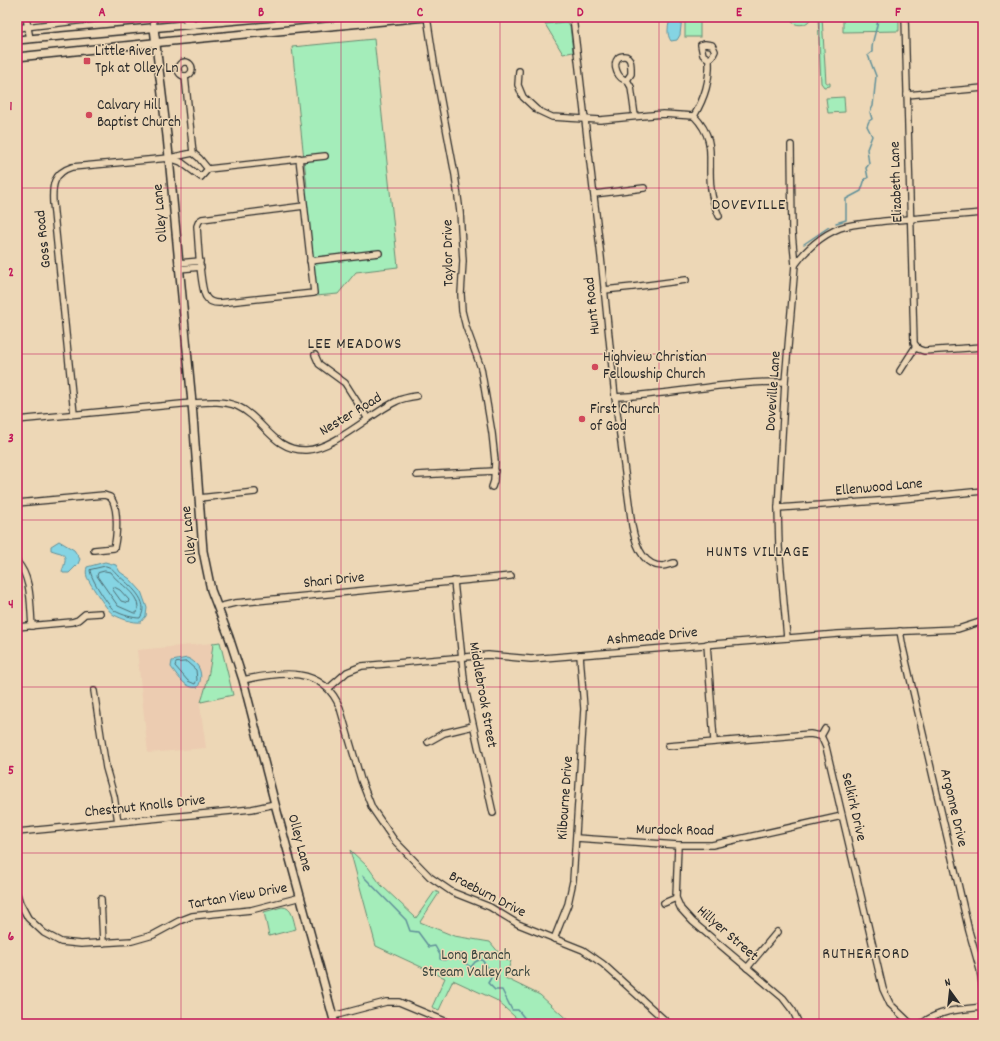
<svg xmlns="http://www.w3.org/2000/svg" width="1000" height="1041" viewBox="0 0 1000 1041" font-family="Dekko,sans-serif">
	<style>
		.built { fill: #ecccb1 }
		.green { fill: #a4edba; stroke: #688c72 }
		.water { fill: #85d4e3; stroke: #619099 }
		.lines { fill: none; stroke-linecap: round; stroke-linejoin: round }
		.shore { stroke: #4f6f75; stroke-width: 1 }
		.stream { stroke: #619099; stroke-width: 1.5 }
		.minor-casing { stroke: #2b2b2b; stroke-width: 8 }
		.major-casing { stroke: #2b2b2b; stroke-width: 10 }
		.minor { stroke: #edd7b6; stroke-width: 5.5 }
		.major { stroke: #edd7b6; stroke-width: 7 }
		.grid { fill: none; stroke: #c2185b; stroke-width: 1; stroke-opacity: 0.55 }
		.poi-dot { fill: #d1495b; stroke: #edd7b6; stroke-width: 1.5 }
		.labels { text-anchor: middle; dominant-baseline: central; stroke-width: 3; stroke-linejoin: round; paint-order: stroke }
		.poi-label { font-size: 15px; fill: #2b2b2b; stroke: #edd7b6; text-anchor: start }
		.street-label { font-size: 15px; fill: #2b2b2b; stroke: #edd7b6 }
		.park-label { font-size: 15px; fill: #3d4840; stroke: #edd7b6 }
		.neighbourhood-label { font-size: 16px; letter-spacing: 1px; fill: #2b2b2b; stroke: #edd7b6 }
		.neatline { fill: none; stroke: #c2185b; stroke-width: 1.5 }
		.grid-label { font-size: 13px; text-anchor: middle; font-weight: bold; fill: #c2185b }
	</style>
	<rect width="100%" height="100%" fill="#edd7b6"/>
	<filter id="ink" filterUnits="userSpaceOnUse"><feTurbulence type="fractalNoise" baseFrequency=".025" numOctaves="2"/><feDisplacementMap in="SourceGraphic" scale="8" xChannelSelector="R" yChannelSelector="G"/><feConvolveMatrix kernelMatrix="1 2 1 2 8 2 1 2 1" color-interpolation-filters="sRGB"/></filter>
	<g filter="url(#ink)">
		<polygon class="built" points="213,643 211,663 206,687 200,705 206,748 148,753 137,650"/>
		<g class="green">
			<rect x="685" y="17" width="15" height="20"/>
			<path d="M792,17H811C809,25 798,27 792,22Z"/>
			<polygon points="818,17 822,17 826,83 830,83 830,86 824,87 821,83"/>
			<polygon points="843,17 899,17 899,31 843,32"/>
			<polygon points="565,22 568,23 570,26 573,52 563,54 545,24"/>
			<polygon points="374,39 398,267 356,272 338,294 316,296 303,188 307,187 292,47"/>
			<polygon points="844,97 845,112 828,113 826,98"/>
			<path d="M220,642L233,695L201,702C208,682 211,663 213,643Z"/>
			<polygon points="350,850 368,867 381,885 416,918 435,891 439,893 420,922 454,936 490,942 505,960 511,961 505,978 540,995 572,1024 523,1024 496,1000 453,980 439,1010 432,1007 445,978 376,946"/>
			<path d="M282,907C293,907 293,920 296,929L269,936L264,912Z"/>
		</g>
		<g class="water">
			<path d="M671,17H682L680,35L677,40L671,41C666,34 668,25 671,17Z"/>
			<path d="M59,541L74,550L80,559L78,564L69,573H63L62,571C65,563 69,554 57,552C55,551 53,551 51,550V546Z"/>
			<path d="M105,562L116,565L120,572L130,579L141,591L147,608L146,616L141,622C133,623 122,619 114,615C108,612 90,584 87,577C86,573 86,571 87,567Z"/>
			<path d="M187,658C200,663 204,675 198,687C186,690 177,675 171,667L172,661Z"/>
		</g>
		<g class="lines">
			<g class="shore">
				<path d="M106,566C113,568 113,570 118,575C129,585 151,601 140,618C133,618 122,615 115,611C109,607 90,578 90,570Z"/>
				<path d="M105,571L110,572C118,584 143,595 137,613H134L118,606L97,576L98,573Z"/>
				<polygon points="114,587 120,590 129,600 128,603 121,601 113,590"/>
				<polygon points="187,662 196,670 197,680 195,684 188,681 175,666 176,663"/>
			</g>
			<g class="stream">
				<path d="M836,223L846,220V199L861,191L865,179L868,178L866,168L869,164L867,149L872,136L867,126L869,121L872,119L870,112L873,106L876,76L868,55L872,52C871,40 878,29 878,17"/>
				<polyline points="804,244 829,227"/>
				<polyline points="363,876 406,920 410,931 418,932 429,947 435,946 440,955 440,959 445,960 450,954 462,954 465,963 471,967 475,962 481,959 490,970 491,978 488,983 495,990 502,990 512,1010 518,1010 526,1020 537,1019 539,1024"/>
			</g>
			<defs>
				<g id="minor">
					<polyline points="26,17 30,39"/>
					<polyline points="153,17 154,28"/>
					<polyline points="427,17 435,69 455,175 460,212 463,261 461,294 462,311 466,327 481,368 492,433 495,461 494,481 492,487"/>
					<path d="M573,17L601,257L615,397L632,526C635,542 642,566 662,566C666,566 670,564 674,563"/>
					<polyline points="905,17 914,343 918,349 924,351 983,347"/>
					<polyline points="17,28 102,18"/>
					<circle cx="185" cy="69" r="7"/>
					<path d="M519,71L518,85L523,97L537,110L552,117L600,120L663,114L694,116C718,141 707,159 711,189C712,198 715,207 719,216"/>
					<polyline points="185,76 193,153 199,158 208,169"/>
					<path d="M627,80C618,80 612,65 618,58C619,57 622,56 624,56C632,56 631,68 631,74L627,80L631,87L635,116"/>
					<polyline points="907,95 983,88"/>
					<path d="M694,116C705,97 710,81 709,59L712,57L715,51L712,45L705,44L701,45L703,55L709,59"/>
					<polyline points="169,158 181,162 201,177 208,169 325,156"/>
					<path d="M299,158L314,293L219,303C214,303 209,302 206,297C200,288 198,240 197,226L199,221L202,219L304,206"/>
					<polyline points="594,194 644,188"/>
					<polyline points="310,261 379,253"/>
					<polyline points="178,263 200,261"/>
					<path d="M795,265C805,250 822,235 840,228C854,223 870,223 885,221C918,218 950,216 983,213"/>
					<polyline points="179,269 201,267"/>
					<polyline points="604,290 633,287 686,280"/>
					<polyline points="315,355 319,364 345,383 368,419"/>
					<polyline points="900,371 916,346"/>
					<path d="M615,397C672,395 728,381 785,382"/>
					<path d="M74,414L53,203C52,186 53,173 72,167L169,158L193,153"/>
					<path d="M17,420L192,403C207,402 222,400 237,406C264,418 272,451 306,450C334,449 371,413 397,401C403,398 410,397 417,396"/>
					<polyline points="417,475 495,471"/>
					<polyline points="199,498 255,492"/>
					<path d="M17,503L104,495L110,497C119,506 117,536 114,548L94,550"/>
					<polyline points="778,508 892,500 983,491"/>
					<path d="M17,562C32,578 30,605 32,626"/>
					<polyline points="454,581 465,688 493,813"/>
					<polyline points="218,607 235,603 511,576"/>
					<polyline points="980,622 983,629"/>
					<polyline points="17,627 72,622 78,620 85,614 100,613"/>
					<polyline points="900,631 903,648 969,931 980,970 983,990"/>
					<polyline points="787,638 779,547 778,508 785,382 795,265 792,233 791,145"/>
					<polyline points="707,644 714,741"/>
					<path d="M243,680C280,672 323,665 340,708L361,780L372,808L394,840L430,877L452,892L490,907L518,924L583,950L603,964L669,1024"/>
					<polyline points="329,688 347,672 362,666 488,655 531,659 838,634 958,629 983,621"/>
					<polyline points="94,691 106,768 114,796 118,822"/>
					<polyline points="821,736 825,729"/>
					<polyline points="428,742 444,733 473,726"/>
					<polyline points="668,746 810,734 821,736 826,747 883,989 890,1004 911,1024"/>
					<polyline points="17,832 252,809 275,804"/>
					<polyline points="576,838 678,845 712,845 842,816"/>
					<polyline points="678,845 676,898 681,909 693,922 783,998 793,1011 799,1024"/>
					<polyline points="17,894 20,903 28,918 44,933 61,942 81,944 132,941 153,935 179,921 192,916 251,910 301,897"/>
					<polyline points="101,899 103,943"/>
					<polyline points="664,903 676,898"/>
					<polyline points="554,939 568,904 573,881 584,709 580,655"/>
					<polyline points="747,968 777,932"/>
					<polyline points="333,1016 386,1002 399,1002 452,1024"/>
					<path d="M921,1024C939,1010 961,1009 983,1007"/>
				</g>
				<g id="major">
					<polyline points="184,17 193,24"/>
					<polyline points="154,28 167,136 192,403 203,551 211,590 229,637 243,680 275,804 335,1024"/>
					<polyline points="17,40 273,17"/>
					<polyline points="17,57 172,41 426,17"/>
				</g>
			</defs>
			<use href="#minor" class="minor-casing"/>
			<use href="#major" class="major-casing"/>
			<use href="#minor" class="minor"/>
			<use href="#major" class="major"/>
		</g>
	</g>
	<path class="grid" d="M181,17V1024M341,17V1024M500,17V1024M659,17V1024M819,17V1024M17,188H983M17,354H983M17,520H983M17,687H983M17,853H983"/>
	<g class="poi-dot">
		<rect x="83" y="57" width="8" height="8" rx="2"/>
		<circle cx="89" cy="115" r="4"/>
		<circle cx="595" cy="367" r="4"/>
		<circle cx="582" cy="419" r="4"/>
	</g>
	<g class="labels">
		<g class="poi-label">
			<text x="95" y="52">Little River<tspan x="95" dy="17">Tpk at Olley Ln</tspan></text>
			<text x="97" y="106">Calvary Hill<tspan x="97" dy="17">Baptist Church</tspan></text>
			<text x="603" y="358">Highview Christian<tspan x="603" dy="17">Fellowship Church</tspan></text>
			<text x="590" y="410">First Church<tspan x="590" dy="17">of God</tspan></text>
		</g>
		<g class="street-label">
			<text transform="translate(897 182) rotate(-92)">Elizabeth Lane</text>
			<text transform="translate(161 213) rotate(-95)">Olley Lane</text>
			<text transform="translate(44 239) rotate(-96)">Goss Road</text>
			<text transform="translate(449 253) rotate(-91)">Taylor Drive</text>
			<text transform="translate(593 306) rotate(-96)">Hunt Road</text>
			<text transform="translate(774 391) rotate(-86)">Doveville Lane</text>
			<text transform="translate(351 415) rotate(-31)">Nester Road</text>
			<text transform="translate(879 488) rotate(-5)">Ellenwood Lane</text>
			<text transform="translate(190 535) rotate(-96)">Olley Lane</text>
			<text transform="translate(334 581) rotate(-6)">Shari Drive</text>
			<text transform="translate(652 637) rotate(-5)">Ashmeade Drive</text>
			<text transform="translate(482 695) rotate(80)">Middlebrook Street</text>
			<text transform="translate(566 798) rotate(-86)">Kilbourne Drive</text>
			<text transform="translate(145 807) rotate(-6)">Chestnut Knolls Drive</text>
			<text transform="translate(853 807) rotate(77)">Selkirk Drive</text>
			<text transform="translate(953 808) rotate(77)">Argonne Drive</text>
			<text transform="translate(675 831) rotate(1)">Murdock Road</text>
			<text transform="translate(299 843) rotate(75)">Olley Lane</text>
			<text transform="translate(487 895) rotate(27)">Braeburn Drive</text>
			<text transform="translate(238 897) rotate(-10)">Tartan View Drive</text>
			<text transform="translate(727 934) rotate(41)">Hillyer Street</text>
		</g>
		<g class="park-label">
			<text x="476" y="956">Long Branch<tspan x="476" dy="17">Stream Valley Park</tspan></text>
		</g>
		<g class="neighbourhood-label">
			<text x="749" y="205">DOVEVILLE</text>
			<text x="355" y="344">LEE MEADOWS</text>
			<text x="758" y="552">HUNTS VILLAGE</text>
			<text x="866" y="954">RUTHERFORD</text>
		</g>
	</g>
	<rect width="1000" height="1041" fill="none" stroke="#edd7b6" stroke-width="44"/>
	<g transform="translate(950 991) rotate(345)" stroke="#edd7b6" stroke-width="3" paint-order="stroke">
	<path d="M0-3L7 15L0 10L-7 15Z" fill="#2b2b2b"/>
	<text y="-6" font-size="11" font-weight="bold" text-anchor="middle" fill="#2b2b2b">N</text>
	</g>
	<rect x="22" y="22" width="956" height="997" class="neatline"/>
	<g class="grid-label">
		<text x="102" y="16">A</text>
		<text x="261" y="16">B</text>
		<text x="420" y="16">C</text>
		<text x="580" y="16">D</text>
		<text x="739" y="16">E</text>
		<text x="898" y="16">F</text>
		<text x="11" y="110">1</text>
		<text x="11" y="276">2</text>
		<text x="11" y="442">3</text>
		<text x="11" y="608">4</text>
		<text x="11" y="774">5</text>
		<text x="11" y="940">6</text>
	</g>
</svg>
